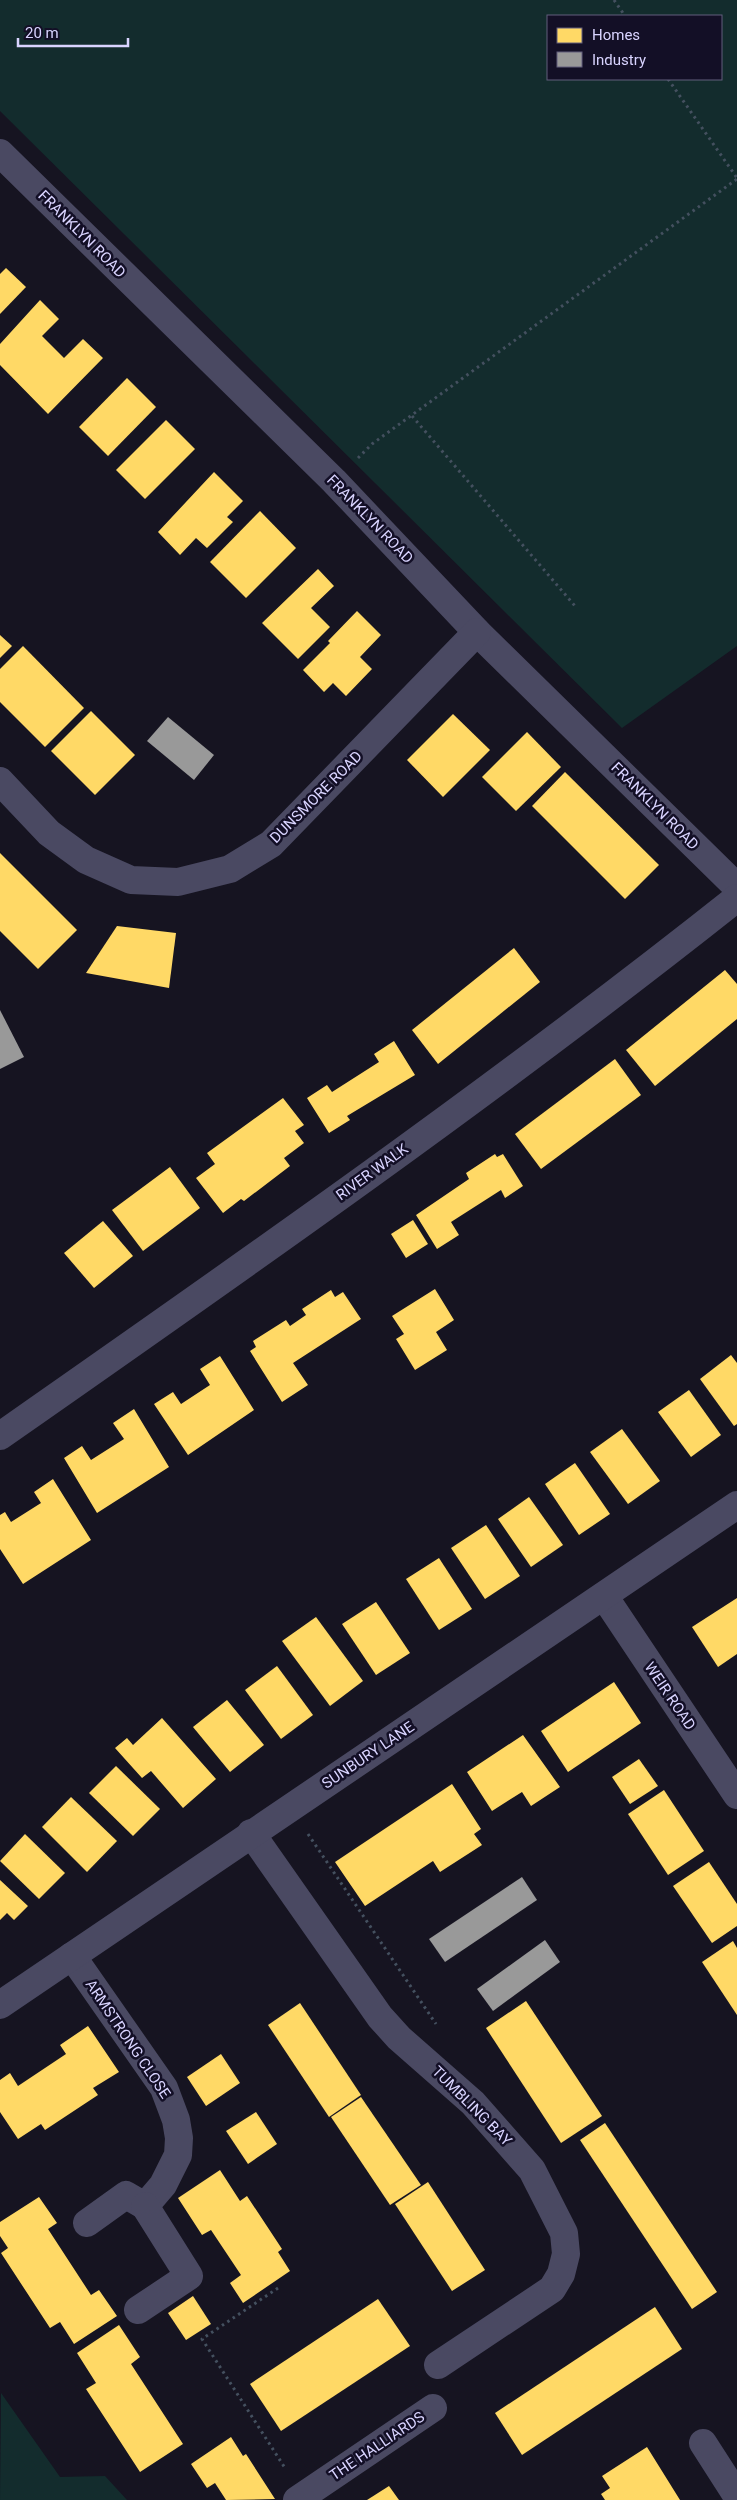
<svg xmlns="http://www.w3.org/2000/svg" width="737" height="2500" viewBox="0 0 737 2500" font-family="Roboto,sans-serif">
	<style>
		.green { fill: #132c2d; fill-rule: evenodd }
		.homes { fill: #ffd966 }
		.industry { fill: #999 }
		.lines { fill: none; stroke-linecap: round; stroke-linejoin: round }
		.path { stroke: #44505f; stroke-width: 3; stroke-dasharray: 2.5 4; stroke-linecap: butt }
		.minor { stroke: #4a4962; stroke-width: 28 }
		.labels { text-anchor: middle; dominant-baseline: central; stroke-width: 5; stroke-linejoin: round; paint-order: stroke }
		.street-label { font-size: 15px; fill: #d9d4ff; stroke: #130f26 }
	</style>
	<rect width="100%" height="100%" fill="#161421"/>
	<g class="green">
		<path d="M0,0H737V646L622,728L0,111ZM548,16H721V79H548Z"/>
		<polygon points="1,2393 60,2477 105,2476 127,2500 0,2500"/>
	</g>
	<g class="homes">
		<polygon points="6,268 26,287 0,314 0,274"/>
		<polygon points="40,300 59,319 42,336 64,358 83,339 103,358 48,414 0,365 0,344"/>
		<polygon points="127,378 156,407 108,456 79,427"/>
		<polygon points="166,420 195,449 145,499 116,470"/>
		<polygon points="214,472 243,501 227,517 233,522 207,548 196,538 180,555 158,532"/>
		<polygon points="260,511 296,548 246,598 210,562"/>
		<polygon points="318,569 334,586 311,608 330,627 298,659 262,623"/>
		<polygon points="357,611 381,635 360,657 372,669 346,696 333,683 324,692 303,670 330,643 328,641"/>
		<polygon points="0,635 12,646 0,658"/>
		<polygon points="23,646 84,708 45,747 0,702 0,669"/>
		<polygon points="91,711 135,755 95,795 51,751"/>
		<polygon points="453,714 490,750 443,797 407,760"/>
		<polygon points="527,732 561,767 516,811 482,777"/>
		<polygon points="565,772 659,865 625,899 532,806"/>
		<polygon points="0,853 77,930 38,969 0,931"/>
		<polygon points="117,926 176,933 169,988 86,973"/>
		<polygon points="514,948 540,982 438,1064 412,1030"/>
		<polygon points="725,970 737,984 737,1019 655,1086 626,1050"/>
		<polygon points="394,1041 415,1075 347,1116 350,1120 329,1133 307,1098 327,1085 332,1092 379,1062 374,1054"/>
		<polygon points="615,1059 641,1095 541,1169 515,1134"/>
		<polygon points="283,1098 304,1125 295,1131 304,1143 284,1158 290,1166 244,1201 241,1199 223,1213 196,1178 215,1164 207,1153"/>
		<polygon points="495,1154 497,1157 503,1154 523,1186 505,1198 501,1190 451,1222 459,1235 437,1249 416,1215 469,1179 466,1173"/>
		<polygon points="170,1167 200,1208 143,1251 112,1210"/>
		<polygon points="413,1220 428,1244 406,1258 391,1234"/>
		<polygon points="103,1221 133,1256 94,1288 64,1253"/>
		<polygon points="435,1289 454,1320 436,1332 447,1350 415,1370 396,1339 404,1334 392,1316"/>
		<polygon points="331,1290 335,1297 343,1292 361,1319 293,1363 308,1385 282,1402 250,1351 256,1347 253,1341 286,1320 290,1326 306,1315 302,1309"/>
		<polygon points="731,1355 737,1363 737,1424 734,1426 700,1379"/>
		<polygon points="220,1356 254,1410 188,1455 154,1404 173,1392 181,1404 210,1385 200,1369"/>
		<polygon points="689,1390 721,1435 691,1457 658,1412"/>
		<polygon points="134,1409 169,1467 97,1513 64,1458 82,1446 91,1460 124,1439 113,1423"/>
		<polygon points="622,1429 660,1481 628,1504 590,1452"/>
		<polygon points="575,1463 610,1514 579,1535 545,1484"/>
		<polygon points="53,1479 91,1540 23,1584 0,1549 0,1515 5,1512 11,1522 41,1503 34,1492"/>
		<polygon points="529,1497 563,1545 531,1567 498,1519"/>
		<polygon points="486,1525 520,1576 485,1599 451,1548"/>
		<polygon points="439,1558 472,1609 439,1630 406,1579"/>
		<polygon points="737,1598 737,1654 718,1667 692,1627"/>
		<polygon points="376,1602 410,1653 376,1675 342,1624"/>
		<polygon points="316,1617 363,1681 330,1706 282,1641"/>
		<polygon points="277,1666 313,1715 281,1739 245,1690"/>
		<polygon points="614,1682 641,1723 568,1772 541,1731"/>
		<polygon points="227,1700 264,1745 230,1772 193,1727"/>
		<polygon points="162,1718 216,1779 183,1808 151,1771 142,1778 115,1748 127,1738 133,1745"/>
		<polygon points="523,1735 560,1787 531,1806 522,1792 492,1811 467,1772"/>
		<polygon points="639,1759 658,1786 630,1804 612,1777"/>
		<polygon points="116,1766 160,1809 133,1836 89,1793"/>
		<polygon points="452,1784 481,1829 474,1834 482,1845 440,1872 433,1861 365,1906 335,1862"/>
		<polygon points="664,1790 704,1851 668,1875 628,1814"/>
		<polygon points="71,1797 117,1841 87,1872 42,1827"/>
		<polygon points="25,1834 65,1873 39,1899 0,1861"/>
		<polygon points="709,1862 737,1904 737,1926 712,1943 673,1886"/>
		<polygon points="0,1880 28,1906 14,1920 7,1913 0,1920"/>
		<polygon points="733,1941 737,1948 737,2015 702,1962"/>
		<polygon points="526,2001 602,2116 561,2143 486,2028"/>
		<polygon points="300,2003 361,2095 329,2117 268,2025"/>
		<polygon points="88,2026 119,2072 93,2088 98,2095 45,2130 41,2124 18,2139 0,2112 0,2080 10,2073 18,2086 66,2054 60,2045"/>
		<polygon points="221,2054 240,2083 206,2106 187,2077"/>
		<polygon points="361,2097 421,2185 390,2205 331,2117"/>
		<polygon points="256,2112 277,2144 248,2164 226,2131"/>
		<polygon points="605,2123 717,2292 692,2309 580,2140"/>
		<polygon points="220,2170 240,2201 247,2196 282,2249 278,2252 290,2271 243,2303 230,2283 241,2275 211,2230 202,2235 178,2198"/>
		<polygon points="428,2182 485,2270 452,2291 395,2204"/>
		<polygon points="39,2197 57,2223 48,2229 91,2295 99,2290 117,2316 74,2344 60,2322 50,2328 1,2253 8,2248 0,2236 0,2222"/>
		<polygon points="193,2296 211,2324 186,2340 168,2313"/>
		<polygon points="378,2299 410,2346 281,2431 250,2384"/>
		<polygon points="655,2307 682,2349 522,2455 495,2413"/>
		<polygon points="119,2325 140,2357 131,2364 183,2444 140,2472 86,2389 96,2383 77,2353"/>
		<polygon points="231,2437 243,2456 246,2454 275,2499 226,2500 215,2483 207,2488 191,2464"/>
		<polygon points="647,2447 680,2500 605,2500 601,2494 610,2488 602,2476"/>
		<polygon points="389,2486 399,2500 367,2500"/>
	</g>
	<g class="industry">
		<polygon points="168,717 214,755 194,780 147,741"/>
		<polygon points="0,1010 24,1057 0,1069"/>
		<polygon points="522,1877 537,1900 445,1962 429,1939"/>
		<polygon points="545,1940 560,1962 493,2011 477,1989"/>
	</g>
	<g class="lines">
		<g class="path">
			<polyline points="614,0 625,16"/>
			<polyline points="668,79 737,178"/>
			<polyline points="412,416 575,606"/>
			<polyline points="358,458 372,444 737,179"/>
			<polyline points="308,1834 436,2024"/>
			<polyline points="278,2288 202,2339 285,2468"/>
		</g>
		<g class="minor">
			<polyline points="0,153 334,481 477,632 737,887"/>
			<polyline points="0,781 49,833 86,860 131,880 178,882 230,869 271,844 477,632"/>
			<path d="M0,1436C249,1262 499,1087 737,898"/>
			<polyline points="604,1596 737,1795"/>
			<polyline points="251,1833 380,2017 399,2038 473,2103 532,2170 564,2233 566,2254 561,2274 552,2289 438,2365"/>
			<polyline points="72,1956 164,2088 176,2120 179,2138 178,2155 163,2185 145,2206 126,2195 87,2223"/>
			<polyline points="0,2005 737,1505"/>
			<polyline points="138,2310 189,2276 145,2206"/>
			<polyline points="703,2443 737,2496"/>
			<polyline points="297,2500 433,2408"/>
		</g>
	</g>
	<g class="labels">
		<g class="street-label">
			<text transform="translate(82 234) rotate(45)">FRANKLYN ROAD</text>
			<text transform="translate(370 519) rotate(46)">FRANKLYN ROAD</text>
			<text transform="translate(316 797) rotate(-45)">DUNSMORE ROAD</text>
			<text transform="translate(655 806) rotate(45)">FRANKLYN ROAD</text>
			<text transform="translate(372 1172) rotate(-36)">RIVER WALK</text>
			<text transform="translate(670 1696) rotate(56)">WEIR ROAD</text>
			<text transform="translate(368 1755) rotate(-34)">SUNBURY LANE</text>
			<text transform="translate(128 2039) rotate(56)">ARMSTRONG CLOSE</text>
			<text transform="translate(472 2106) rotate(45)">TUMBLING BAY</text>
			<text transform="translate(377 2446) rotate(-34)">THE HALLIARDS</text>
		</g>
	</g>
	<rect x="547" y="15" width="175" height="65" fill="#130f26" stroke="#625e7d"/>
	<rect x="557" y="28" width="25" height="15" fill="#ffd966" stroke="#625e7d"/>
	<text x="592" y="40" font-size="15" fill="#d9d4ff">Homes</text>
	<rect x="557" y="52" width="25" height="15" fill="#999999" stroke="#625e7d"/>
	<text x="592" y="65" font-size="15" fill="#d9d4ff">Industry</text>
	<path d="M18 38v8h110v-8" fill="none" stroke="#d9d4ff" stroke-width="2.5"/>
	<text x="25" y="38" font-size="15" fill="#d9d4ff" stroke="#130f26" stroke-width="4" paint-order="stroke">20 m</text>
</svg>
